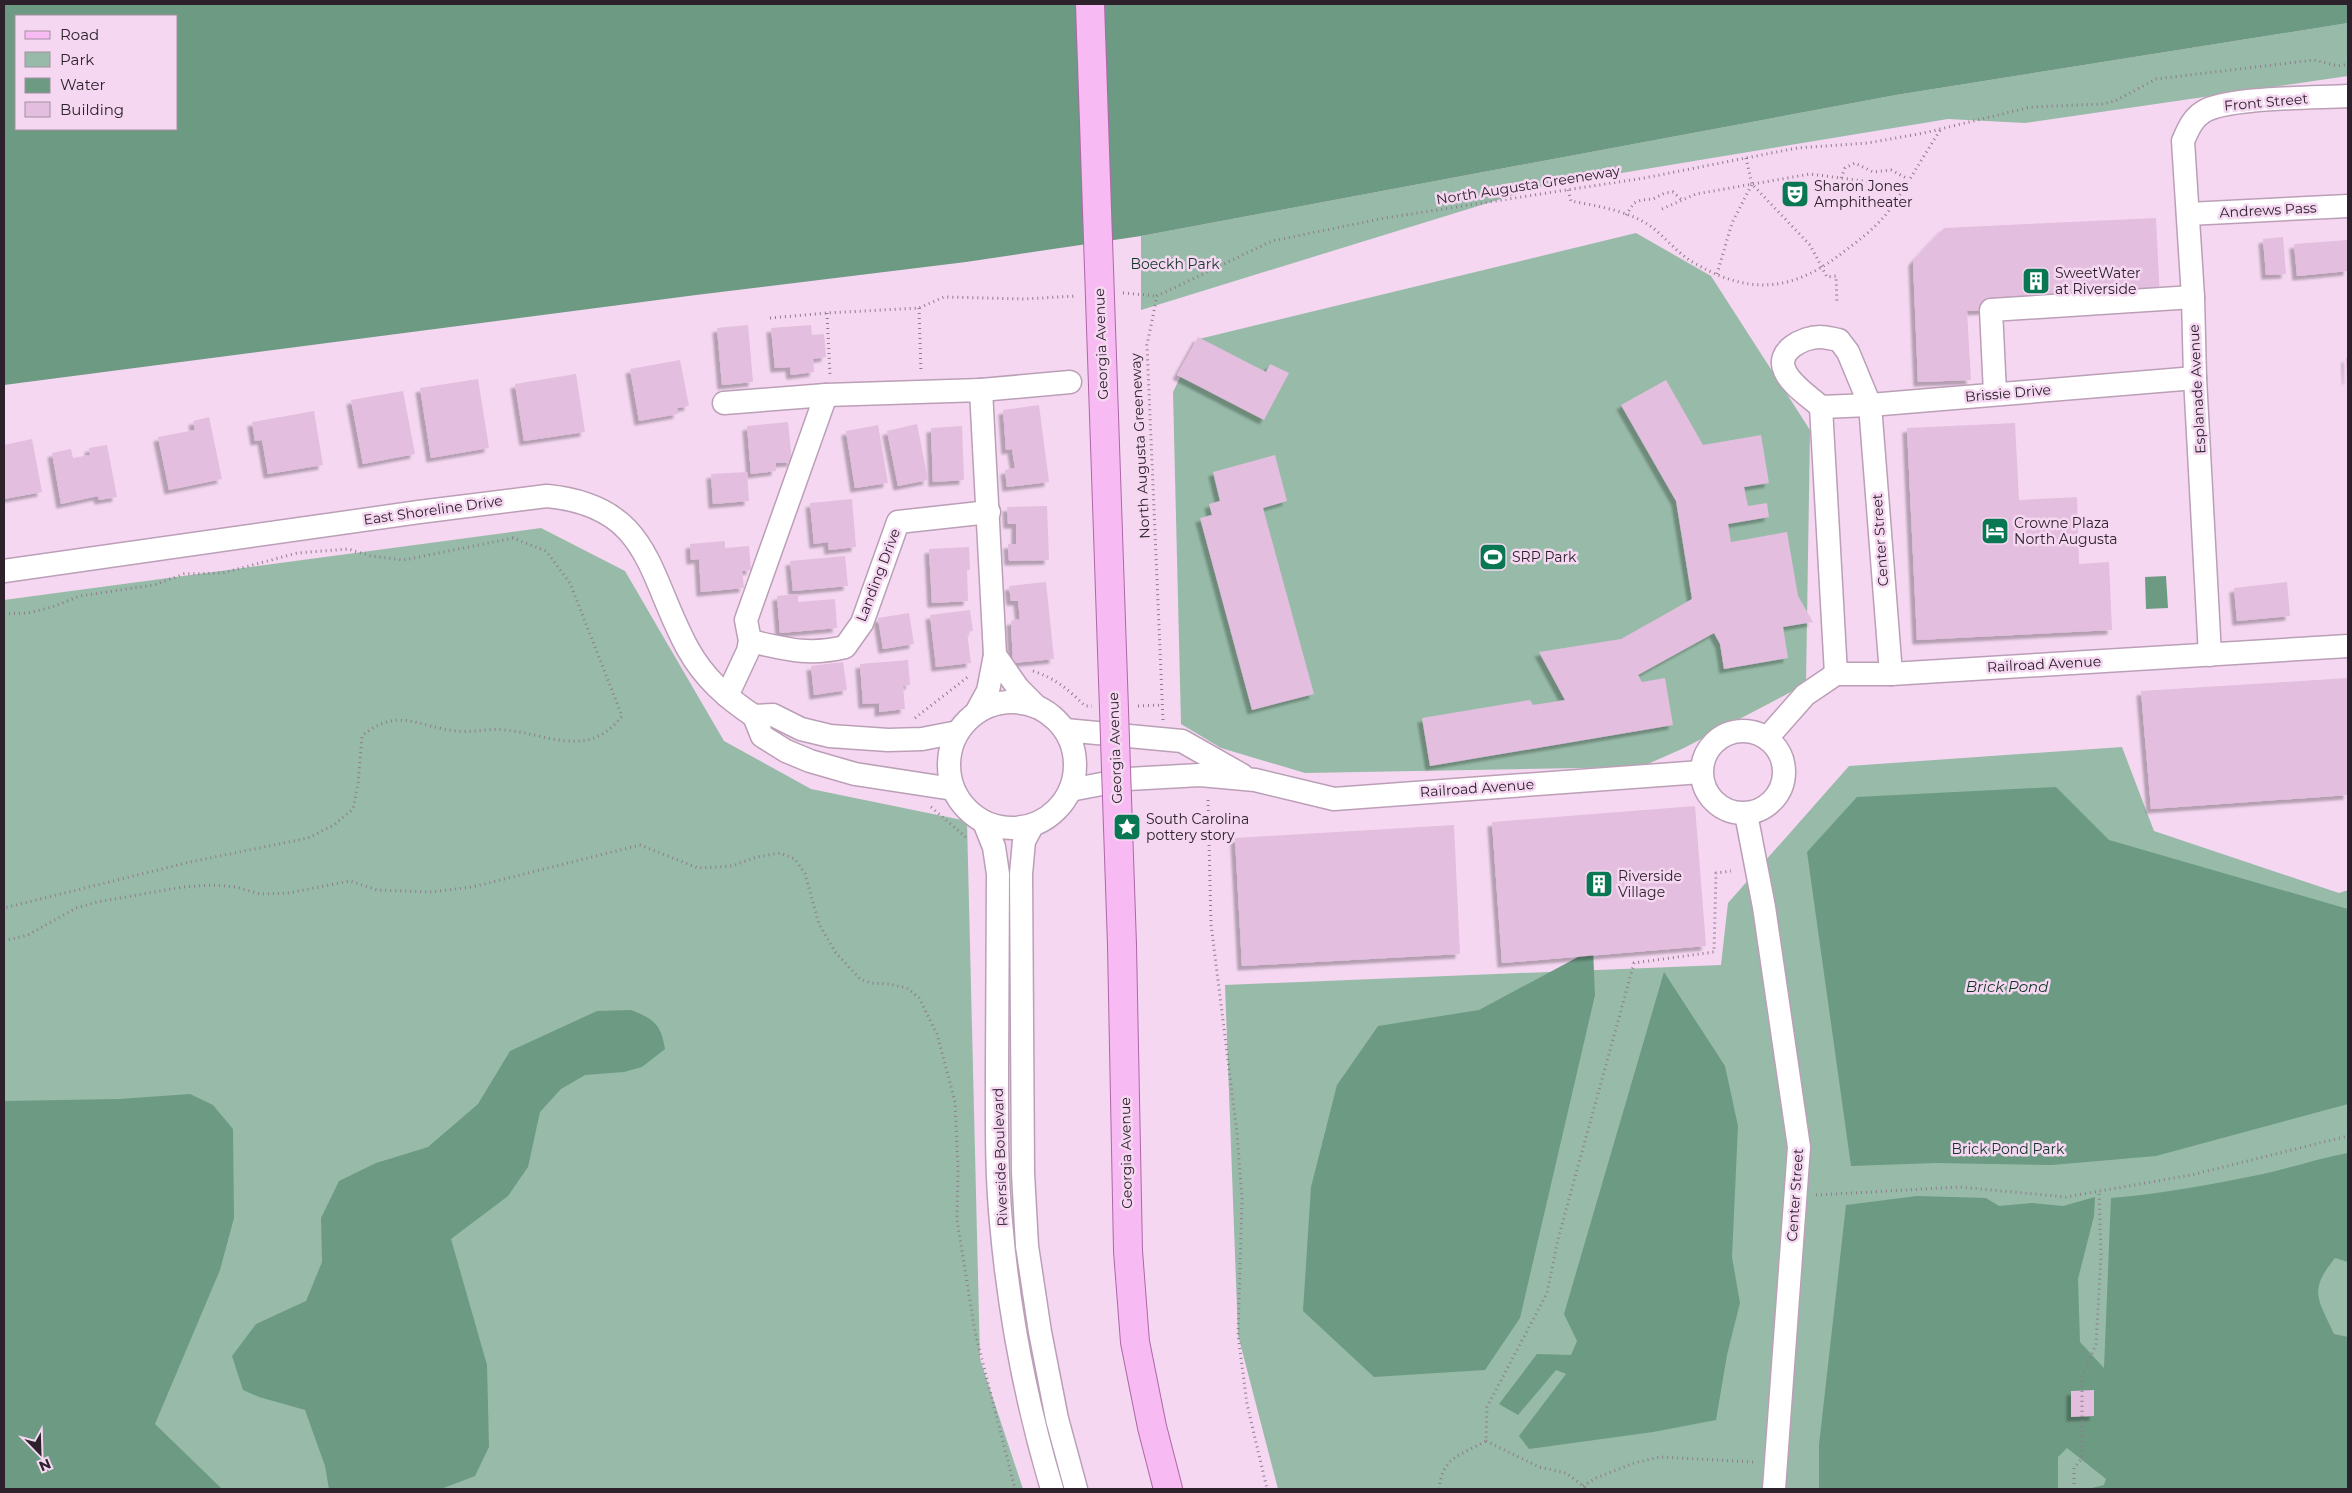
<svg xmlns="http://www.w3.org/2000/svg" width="2352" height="1493" viewBox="0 0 2352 1493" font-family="Montserrat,sans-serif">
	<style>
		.green { fill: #97bba8 }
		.water { fill: #6d9a83; fill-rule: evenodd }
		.building { fill: #e3bede; filter: url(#shadow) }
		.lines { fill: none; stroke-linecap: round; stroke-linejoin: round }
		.minor-casing { stroke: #bb9fb7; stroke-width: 25 }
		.primary-casing { stroke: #ae67a8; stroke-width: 30 }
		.path { stroke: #8f7b8d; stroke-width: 3; stroke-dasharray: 1 4; stroke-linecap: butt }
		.minor { stroke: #fff; stroke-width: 22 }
		.primary { stroke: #f8baf2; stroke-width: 28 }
		.primary-bridge-casing { stroke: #ae67a8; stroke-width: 30; stroke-linecap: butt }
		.primary-bridge { stroke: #f8baf2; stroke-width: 28 }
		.labels { text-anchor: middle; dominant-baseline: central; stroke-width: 5; stroke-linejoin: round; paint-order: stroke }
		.street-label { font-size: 14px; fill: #2d222c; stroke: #f5d7f1 }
		.poi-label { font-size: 14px; fill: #2d222c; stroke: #f5d7f1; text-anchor: start }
		.park-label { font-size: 14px; fill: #0f3726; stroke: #f5d7f1 }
		.water-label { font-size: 15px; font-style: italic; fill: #103726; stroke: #f5d7f1 }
	</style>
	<defs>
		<filter id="shadow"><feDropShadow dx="-4.5" dy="4.5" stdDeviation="1" flood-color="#0004"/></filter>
	</defs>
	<rect width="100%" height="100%" fill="#f5d7f1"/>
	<g class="green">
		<polygon points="2348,23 2348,76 2025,123 1948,119 1543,186 1141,310 1141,236 1896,95"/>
		<polygon points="1636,233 1711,276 1810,430 1806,684 1684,748 1641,767 1305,773 1221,748 1181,724 1173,392 1199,339"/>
		<polygon points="541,528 625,571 724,741 811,789 967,821 980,1359 1023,1489 4,1489 4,600"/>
		<polygon points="2122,747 2154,831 2339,893 2348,890 2348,1489 1278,1489 1238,1335 1225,985 1721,965 1728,903 1849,766"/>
	</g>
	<g class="water">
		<path d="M4,4H2348V23L1896,95L1141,236L966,262L696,295L4,385ZM16,16H176V129H16Z"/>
		<polygon points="2166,576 2168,608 2146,609 2145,577"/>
		<polygon points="2056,787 2109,840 2348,909 2348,1104 2156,1156 2052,1165 1936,1163 1851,1166 1807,852 1857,797"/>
		<polygon points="1593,949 1595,995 1520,1318 1485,1370 1374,1377 1303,1311 1311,1187 1337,1085 1378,1026 1479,1010"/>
		<polygon points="1664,972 1725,1066 1738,1126 1732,1257 1740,1303 1727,1355 1716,1420 1653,1432 1529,1449 1519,1436 1566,1374 1556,1370 1518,1415 1499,1404 1537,1354 1571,1355 1577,1341 1564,1314"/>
		<path d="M631,1010C654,1019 661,1024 665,1049L642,1067L624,1072L585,1075L561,1089L540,1112L528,1167L508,1196L451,1239L487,1365L489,1447L475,1476L441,1489H329L325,1466L305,1410L259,1397L243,1390L232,1356L256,1324L306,1301L322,1262L321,1218L339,1181L376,1163L428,1147L478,1104L510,1051L597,1011Z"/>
		<polygon points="190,1094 213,1105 233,1129 234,1218 220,1270 155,1424 222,1489 4,1489 4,1101 119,1099"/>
		<path d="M2348,1153V1262L2335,1258C2308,1291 2318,1299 2334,1334L2348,1337V1489H2088L2104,1485L2106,1479L2067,1448L2058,1457V1489H1819V1445L1846,1205L1917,1196L1986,1198L1999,1206L2032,1203L2063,1206L2095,1197L2094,1216L2078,1279L2080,1342L2104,1368L2111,1198C2162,1194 2213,1184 2263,1174C2291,1168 2319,1158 2348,1153Z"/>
	</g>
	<g class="building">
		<polygon points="2156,218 2160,301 1967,311 1971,380 1918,382 1913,261 1944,228"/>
		<polygon points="2283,237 2286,274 2266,275 2263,239"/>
		<polygon points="2348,240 2348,271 2297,276 2294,244"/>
		<polygon points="748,325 753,382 722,385 717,328"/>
		<polygon points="811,325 812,335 824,334 826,357 813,359 814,372 791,375 790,367 775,368 771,328"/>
		<polygon points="1198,337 1266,372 1270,364 1289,373 1264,420 1177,375"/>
		<polygon points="2346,358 2348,358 2348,380 2347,380"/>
		<polygon points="680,360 689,406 677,408 678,414 639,421 630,369"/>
		<polygon points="576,374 585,432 524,441 515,384"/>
		<polygon points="478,379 489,448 431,458 420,388"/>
		<polygon points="1666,380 1703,445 1761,435 1769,483 1744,487 1748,506 1767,503 1769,517 1728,524 1731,542 1787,532 1798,596 1813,622 1783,627 1788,658 1724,669 1720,644 1714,633 1638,675 1642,682 1665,678 1673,725 1430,766 1422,718 1530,700 1533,705 1565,700 1539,652 1621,639 1692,599 1676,501 1621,405"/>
		<polygon points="403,391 415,454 363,464 351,400"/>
		<polygon points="1039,405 1049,482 1007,487 1005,470 1015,468 1012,449 1006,450 1003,410"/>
		<polygon points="314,411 323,465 268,474 262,440 255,441 252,422"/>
		<polygon points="209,417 222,479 169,490 158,437 195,430 193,421"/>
		<polygon points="788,422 792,462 776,463 776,471 751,474 747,426"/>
		<polygon points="2015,423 2019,500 2077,497 2079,564 2109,562 2112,630 1917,640 1907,428"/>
		<polygon points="917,424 928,480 898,486 887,431"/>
		<polygon points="878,425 888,483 855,488 846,431"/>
		<polygon points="962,426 964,480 933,482 931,428"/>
		<polygon points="32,439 42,492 4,499 4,445"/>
		<polygon points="107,445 117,497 99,500 98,496 61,504 52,453 71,449 73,458 90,455 89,448"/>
		<polygon points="1275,455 1287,501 1263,508 1314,694 1252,710 1200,518 1212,515 1209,504 1220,501 1213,472"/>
		<polygon points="747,472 749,501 713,504 711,474"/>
		<polygon points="852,499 856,547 829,550 828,542 814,544 810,503"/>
		<polygon points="1047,506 1049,560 1009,561 1008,544 1016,544 1016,524 1008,524 1007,507"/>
		<polygon points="725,541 725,548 749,546 751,570 742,571 744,588 701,592 699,559 691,560 690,544"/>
		<polygon points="969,547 970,570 967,570 968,601 932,603 929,549"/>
		<polygon points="845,556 848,586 793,591 790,561"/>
		<polygon points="1046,582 1054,659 1013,663 1011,621 1020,619 1018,601 1011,601 1009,586"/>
		<polygon points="2287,582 2290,616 2237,621 2234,588"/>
		<polygon points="798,594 798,602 835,599 837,628 780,633 777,596"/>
		<polygon points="970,610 973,631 967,632 971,663 936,667 930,615"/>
		<polygon points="909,613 914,644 883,649 878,618"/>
		<polygon points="908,660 910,685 903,686 905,709 879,712 879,703 863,704 860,664"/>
		<polygon points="843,662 847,690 814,695 811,666"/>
		<polygon points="2348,678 2348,795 2151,809 2141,691"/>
		<polygon points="1695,806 1706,946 1502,963 1492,822"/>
		<polygon points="1454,825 1460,954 1242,966 1235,838"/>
		<polygon points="2094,1390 2094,1416 2071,1417 2071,1391"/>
	</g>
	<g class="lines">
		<defs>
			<g id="minor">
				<polyline points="2188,214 2348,206"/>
				<polyline points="981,390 1070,382"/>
				<polyline points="1995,393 1991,310 2193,297"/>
				<polyline points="724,403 826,395 981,390 995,655 988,691 976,713"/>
				<path d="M1821,407C1810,397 1791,385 1785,371C1775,351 1803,337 1820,337C1826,337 1833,339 1839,340L1848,352L1870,405L1891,674"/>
				<polyline points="1821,407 1870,405 2195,378"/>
				<polyline points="1821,407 1836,674"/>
				<path d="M4,571L419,512L547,496C651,506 647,574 688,649C704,678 727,698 754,716"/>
				<path d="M750,641C786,649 807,656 845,647L862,623L898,522L989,512"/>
				<polyline points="995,655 1018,688 1037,707"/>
				<path d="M2210,655L2195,378L2193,297L2183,141C2188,130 2192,119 2203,112C2226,97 2316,98 2348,96"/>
				<polyline points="727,696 748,651 750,641 746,620 826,395"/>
				<circle cx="1012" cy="765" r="63"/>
				<polyline points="754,716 762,736 786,751 810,761 855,774 953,789"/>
				<polyline points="754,716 773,715 801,729 830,736 888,740 922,739 958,732"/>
				<polyline points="1065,730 1182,741 1242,775"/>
				<circle cx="1743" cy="772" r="41"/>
				<polyline points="1767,738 1805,695 1836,674 1891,674 2348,646"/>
				<polyline points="1070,790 1128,779 1200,775 1255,780 1334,799 1701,772"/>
				<polyline points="1746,814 1764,907 1799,1147 1774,1489"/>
				<path d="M984,822L994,847L998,874C998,938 997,1002 997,1067C997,1118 996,1171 1001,1222C1009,1313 1026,1402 1052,1489"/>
				<polyline points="1032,826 1024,841 1021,874 1023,1173 1027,1246 1040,1332 1057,1419 1076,1489"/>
			</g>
			<polyline id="primary" points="1122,945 1128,1251 1135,1342 1152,1427 1168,1489"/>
		</defs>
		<use href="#minor" class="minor-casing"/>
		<use href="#primary" class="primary-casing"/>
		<g class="path">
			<polyline points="1746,158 1752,184"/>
			<polyline points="1841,178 1845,168 1855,163 1873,172 1891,170 1908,179"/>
			<path d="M1568,190L1571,201C1597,206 1631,211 1653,228C1668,240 1679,255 1696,264C1753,297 1796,290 1846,250C1861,239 1876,227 1888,212C1907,186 1923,156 1941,129"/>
			<polyline points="1662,209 1696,194 1810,174 1871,182"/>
			<polyline points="1626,215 1634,203 1641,200 1653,199 1665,193 1673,192 1682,200"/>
			<polyline points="1717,274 1732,223 1752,184 1810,245 1827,277 1836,276 1837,304"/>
			<polyline points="1123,293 1157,296"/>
			<polyline points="919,308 921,373"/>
			<polyline points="827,313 830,375"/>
			<polyline points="770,318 827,313 919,308 944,297 1024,299 1076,296"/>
			<path d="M4,614L28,613L52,607L80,596L154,585L184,574L223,573L297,553L348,549L371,556L404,560L513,538L546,551L570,583L622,716C588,760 549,734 505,730C489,728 472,733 456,731C417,727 398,706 362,736L358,784L353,809L334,825L308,838L190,862L4,908"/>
			<path d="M1033,671C1055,678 1069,690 1085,706H1092"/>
			<polyline points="1138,706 1162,705"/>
			<polyline points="915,718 969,676"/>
			<polyline points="1163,720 1147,345 1157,296 1272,241 1385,218 1644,178 1797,148 1868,143 1924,133 2031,107 2102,104 2115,101 2156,79 2314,60 2338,66 2348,64"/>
			<polyline points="1208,800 1211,924 1237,1133 1242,1199 1238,1335 1247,1404 1267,1489"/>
			<polyline points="931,807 968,839"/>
			<polyline points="4,941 28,935 76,908 97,902 183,887 212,885 236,887 260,894 289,893 350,881 377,890 432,892 472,887 640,845 698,868 732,866 757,857 780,853 795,859 805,874 819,924 836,953 860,979 871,983 889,984 907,988 919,998 937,1034 955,1102 958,1169 957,1220 975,1332 1015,1489"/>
			<polyline points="1816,1195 1960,1187 2066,1197 2191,1175 2348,1136"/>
			<polyline points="1486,1441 1539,1467 1566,1473 1587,1489"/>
			<polyline points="1583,1486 1596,1478 1634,1463 1660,1457 1754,1462"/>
			<path d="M1439,1489C1442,1457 1461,1455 1486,1441L1487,1407L1547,1293L1558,1239L1634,963L1714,952L1716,873L1731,871"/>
			<polyline points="2074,1489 2074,1468 2082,1458 2082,1378 2096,1344 2101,1256 2099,1191"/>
		</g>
		<use href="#minor" class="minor"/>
		<use href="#primary" class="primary"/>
		<defs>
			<polyline id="primary-bridge" points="1090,4 1122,945"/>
		</defs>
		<use href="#primary-bridge" class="primary-bridge-casing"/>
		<use href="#primary-bridge" class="primary-bridge"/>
	</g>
	<defs>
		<symbol id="theatre-square" viewBox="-11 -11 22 22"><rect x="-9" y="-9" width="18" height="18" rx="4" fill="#097751" stroke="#f5d7f1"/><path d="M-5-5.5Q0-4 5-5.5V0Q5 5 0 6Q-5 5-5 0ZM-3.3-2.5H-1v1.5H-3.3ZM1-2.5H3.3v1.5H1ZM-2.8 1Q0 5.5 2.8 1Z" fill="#fff"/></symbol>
		<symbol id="building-square" viewBox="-11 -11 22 22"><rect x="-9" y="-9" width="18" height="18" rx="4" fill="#097751" stroke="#f5d7f1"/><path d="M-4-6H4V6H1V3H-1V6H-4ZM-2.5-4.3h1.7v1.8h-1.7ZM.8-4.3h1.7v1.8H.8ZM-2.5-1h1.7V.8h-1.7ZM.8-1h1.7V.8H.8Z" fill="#fff"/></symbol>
		<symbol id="hotel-square" viewBox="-11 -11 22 22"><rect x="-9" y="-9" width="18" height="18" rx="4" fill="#097751" stroke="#f5d7f1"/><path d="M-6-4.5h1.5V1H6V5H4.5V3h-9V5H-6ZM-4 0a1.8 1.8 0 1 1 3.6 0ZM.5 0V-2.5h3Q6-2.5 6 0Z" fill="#fff"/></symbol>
		<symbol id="stadium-square" viewBox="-11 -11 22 22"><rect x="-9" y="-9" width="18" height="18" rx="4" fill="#097751" stroke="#f5d7f1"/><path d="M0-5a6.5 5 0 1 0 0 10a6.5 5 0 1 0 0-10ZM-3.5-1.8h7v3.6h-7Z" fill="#fff"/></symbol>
		<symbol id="sight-square" viewBox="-11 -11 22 22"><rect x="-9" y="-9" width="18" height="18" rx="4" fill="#097751" stroke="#f5d7f1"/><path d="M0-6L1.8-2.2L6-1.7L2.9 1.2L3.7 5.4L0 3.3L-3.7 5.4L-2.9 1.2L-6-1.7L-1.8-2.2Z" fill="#fff"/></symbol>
	</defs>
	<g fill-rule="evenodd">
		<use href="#theatre-square" x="1779" y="178" width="32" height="32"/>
		<use href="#building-square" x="2020" y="265" width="32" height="32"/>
		<use href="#hotel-square" x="1979" y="515" width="32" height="32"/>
		<use href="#stadium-square" x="1477" y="541" width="32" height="32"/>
		<use href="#sight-square" x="1111" y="811" width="32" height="32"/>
		<use href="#building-square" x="1583" y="868" width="32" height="32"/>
	</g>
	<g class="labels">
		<g class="street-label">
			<text transform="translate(2266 102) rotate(-5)">Front Street</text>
			<text transform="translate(1528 185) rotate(-9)">North Augusta Greeneway</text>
			<text transform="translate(2268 210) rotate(-3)">Andrews Pass</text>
			<text transform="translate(1101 344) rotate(-92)">Georgia Avenue</text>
			<text transform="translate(2197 389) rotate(-93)">Esplanade Avenue</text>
			<text transform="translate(2008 393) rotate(-5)">Brissie Drive</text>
			<text transform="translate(1140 446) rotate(-93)">North Augusta Greeneway</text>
			<text transform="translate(433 510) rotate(-8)">East Shoreline Drive</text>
			<text transform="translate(1880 540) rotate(-94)">Center Street</text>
			<text transform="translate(878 575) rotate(-69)">Landing Drive</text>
			<text transform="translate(2044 664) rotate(-3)">Railroad Avenue</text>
			<text transform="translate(1115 748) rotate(-92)">Georgia Avenue</text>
			<text transform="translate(1477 788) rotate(-4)">Railroad Avenue</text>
			<text transform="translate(1126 1153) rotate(-91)">Georgia Avenue</text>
			<text transform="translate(1000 1157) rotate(-92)">Riverside Boulevard</text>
			<text transform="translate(1795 1195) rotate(-86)">Center Street</text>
		</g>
		<g class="poi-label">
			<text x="1814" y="186">Sharon Jones<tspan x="1814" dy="16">Amphitheater</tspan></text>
			<text x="2055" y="273">SweetWater<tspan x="2055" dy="16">at Riverside</tspan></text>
			<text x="2014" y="523">Crowne Plaza<tspan x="2014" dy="16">North Augusta</tspan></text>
			<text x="1512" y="557">SRP Park</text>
			<text x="1146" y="819">South Carolina<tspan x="1146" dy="16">pottery story</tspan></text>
			<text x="1618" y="876">Riverside<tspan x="1618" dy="16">Village</tspan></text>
		</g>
		<g class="park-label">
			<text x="1175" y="264">Boeckh Park</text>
			<text x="2008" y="1149">Brick Pond Park</text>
		</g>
		<g class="water-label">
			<text x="2007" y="986">Brick Pond</text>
		</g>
	</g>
	<rect width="2352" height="1493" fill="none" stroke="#2d222c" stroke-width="10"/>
	<rect x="15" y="15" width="162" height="115" fill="#f5d7f1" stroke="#a58fa2"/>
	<rect x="25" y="31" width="25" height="8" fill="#f8baf2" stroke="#a58fa2"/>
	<text x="60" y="40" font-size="15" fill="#2d222c">Road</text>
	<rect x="25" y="52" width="25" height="15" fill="#97bba8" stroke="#a58fa2"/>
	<text x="60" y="65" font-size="15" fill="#2d222c">Park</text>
	<rect x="25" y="78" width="25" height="15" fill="#6d9a83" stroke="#a58fa2"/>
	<text x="60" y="90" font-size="15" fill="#2d222c">Water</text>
	<rect x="25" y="102" width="25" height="15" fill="#e3bede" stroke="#a58fa2"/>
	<text x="60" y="115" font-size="15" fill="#2d222c">Building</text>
	<g transform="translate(40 1453) rotate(157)" stroke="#f5d7f1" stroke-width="4" paint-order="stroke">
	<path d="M0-4L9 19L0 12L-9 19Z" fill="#2d222c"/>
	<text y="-8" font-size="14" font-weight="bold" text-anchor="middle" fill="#2d222c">N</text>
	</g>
</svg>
